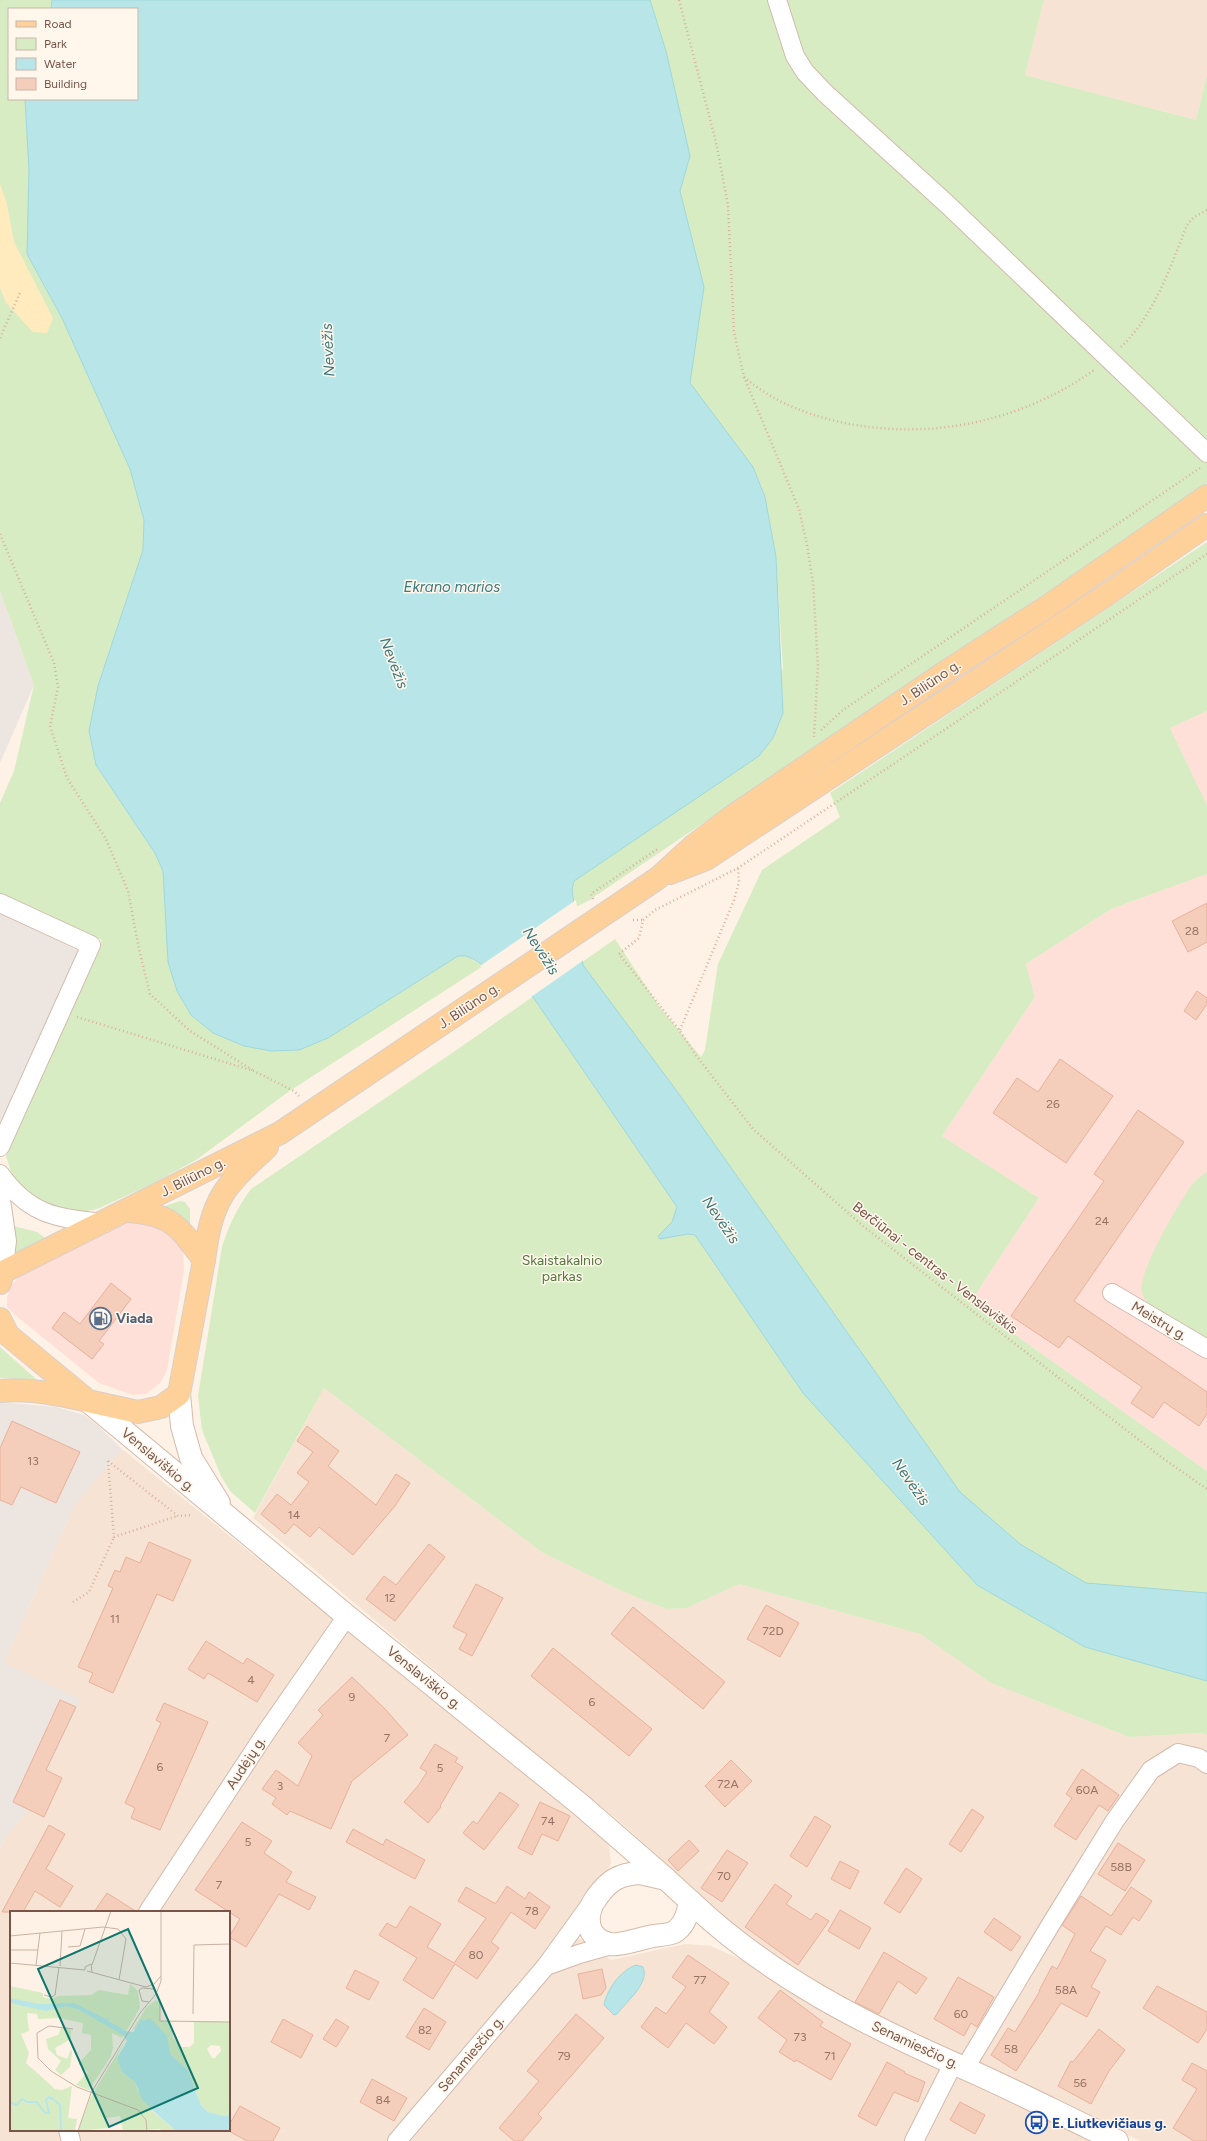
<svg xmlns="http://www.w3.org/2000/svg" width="1207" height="2141" viewBox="0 0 1207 2141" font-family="Figtree,sans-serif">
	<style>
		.residential { fill: #f6e3d3; fill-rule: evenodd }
		.commercial { fill: #fee0d8 }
		.industrial { fill: #ede5df }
		.green { fill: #d7ecc2 }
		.sand { fill: #ffebbe }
		.water { fill: #b8e6e8; stroke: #9ed7db }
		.pier { fill: #fdf2e5 }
		.building { fill: #f4cdbb; stroke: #e8b19a }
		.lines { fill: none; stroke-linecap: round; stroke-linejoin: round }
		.street-casing { stroke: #d2baad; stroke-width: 20 }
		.secondary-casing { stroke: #d5baaa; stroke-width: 24 }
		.primary-casing { stroke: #d9cfcc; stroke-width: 24 }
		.path { stroke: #dab09e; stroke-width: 2.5; stroke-dasharray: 1 3; stroke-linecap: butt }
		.street { stroke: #fff; stroke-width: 18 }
		.secondary { stroke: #fff; stroke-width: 22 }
		.primary { stroke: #ffd19a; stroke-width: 22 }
		.labels { text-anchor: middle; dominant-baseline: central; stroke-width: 3; stroke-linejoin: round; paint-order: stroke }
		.number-label { font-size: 12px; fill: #977365 }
		.street-label { font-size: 14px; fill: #785548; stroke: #fff6ec }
		.park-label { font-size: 14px; fill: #53793d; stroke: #fff6ec }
		.service-label { font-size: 14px; font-weight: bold; fill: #4e5e75; stroke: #fff6ec; text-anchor: start }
		.transit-label { font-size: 14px; font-weight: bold; fill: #164399; stroke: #fff6ec; text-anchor: start }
		.water-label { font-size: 15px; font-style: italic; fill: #3b797e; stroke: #fff6ec }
		.inset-river { fill: none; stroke: #b8e6e8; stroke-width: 2 }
		.inset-road { fill: none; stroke: #c8b3a6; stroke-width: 1 }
		.view { fill: #0f766e; fill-opacity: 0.15; stroke: #0f766e; stroke-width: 2 }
		.inset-edge { fill: none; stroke: #785548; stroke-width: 2 }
	</style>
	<rect width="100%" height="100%" fill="#fdf2e5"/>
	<g class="residential">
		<polygon points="1044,0 1207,0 1207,74 1196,120 1025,75"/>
		<polygon points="324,1388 543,1553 626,1593 667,1609 687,1608 739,1584 920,1634 991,1683 1129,1737 1203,1733 1207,1735 1207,2141 1140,2141 948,2050 867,2014 807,1979 738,1928 618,1820 451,1684 253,1518"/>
		<path d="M122,1449L602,1837L609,1846L610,1855L611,1863L607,1873L564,1928L611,1960L685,1944L711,1946L742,1960L809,2004L974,2086L1091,2141H0V1849L7,1835L29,1810L4,1663L74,1506ZM11,1912H229V2130H11Z"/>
	</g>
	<g class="commercial">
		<polygon points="1207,711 1207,805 1170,728"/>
		<polygon points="1207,874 1207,1171 1192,1184 1207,1341 1207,1471 970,1303 1039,1198 942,1136 1035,997 1026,964 1111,909"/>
		<polygon points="133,1220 170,1229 183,1250 184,1270 167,1370 160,1383 146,1394 133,1395 99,1383 14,1314 7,1307 7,1297 12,1284 21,1275"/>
	</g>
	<g class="industrial">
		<polygon points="0,591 34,685 0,763"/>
		<polygon points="0,913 79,951 0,1126"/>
		<polygon points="0,1402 56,1407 84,1415 95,1423 122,1449 74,1506 4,1663 81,1699 29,1810 7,1835 0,1849"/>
	</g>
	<g class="green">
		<polygon points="0,0 52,0 51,9 9,9 9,99 25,99 29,170 27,254 62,318 130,469 144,520 143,550 98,686 89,731 96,765 155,853 163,871 168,962 177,991 191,1015 213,1033 244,1046 271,1051 299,1050 328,1038 458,956 466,956 483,966 288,1092 196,1160 152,1184 97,1209 81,1212 38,1202 13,1178 6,1156 102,940 0,893 0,803 14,771 34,685 0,591"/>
		<polygon points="650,0 1044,0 1025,75 1196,120 1207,74 1207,483 1112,550 944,660 588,901 576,907 572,890 574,881 783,669 776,557 765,497 753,467 690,383 704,287 680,191 690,156 666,51"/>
		<path d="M1207,542V711L1170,728L1207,805V874L1111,909L1026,964L1035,997L942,1136L1039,1198L970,1303L1207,1471V1735L1203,1733L1129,1737L991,1683L920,1634L739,1584L687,1608L667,1609L626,1593L543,1553L324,1388L255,1513L230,1491L221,1476L202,1430L198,1396L222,1247C229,1225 237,1208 251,1189L458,1049L615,939L659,1006L701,1057L705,1050L718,964L762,870L840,817L830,793Z"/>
		<path d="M1207,1171V1341C1188,1330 1149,1314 1142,1293C1136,1275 1179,1203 1191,1186C1195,1180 1202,1176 1207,1171Z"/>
		<polygon points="180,1201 185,1202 190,1209 190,1232 156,1209"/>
		<polygon points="6,1224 37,1232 45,1238 42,1242 0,1263"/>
		<polygon points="0,1347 37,1380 0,1378"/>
	</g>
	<polygon class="sand" points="0,184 7,204 14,242 53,318 47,333 33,332 6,303 0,288"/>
	<g class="water">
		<polygon points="52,0 650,0 666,51 690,156 680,191 704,287 690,383 753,467 765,497 776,557 783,713 773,738 759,756 574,881 572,890 583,965 679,1094 960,1492 1020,1544 1086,1583 1207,1593 1207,1681 1085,1647 977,1585 803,1393 695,1235 688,1234 660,1239 658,1236 672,1222 677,1207 533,997 473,959 466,956 458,956 328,1038 299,1050 271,1051 244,1046 213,1033 191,1015 177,991 168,962 163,871 155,853 96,765 89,731 98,686 143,550 144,520 130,469 62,318 27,254 29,170 25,99 137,99 137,9 51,9"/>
		<path d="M636,1965L643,1967C650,1983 626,2002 617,2014L614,2015L604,2005C607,1989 621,1970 636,1965Z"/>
	</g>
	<polygon class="pier" points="576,900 584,960 531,997 480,966"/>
	<g class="building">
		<polygon points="1207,903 1207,942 1188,952 1172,921"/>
		<polygon points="1197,991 1207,998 1207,1004 1196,1020 1184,1011"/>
		<polygon points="1060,1059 1113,1096 1066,1163 993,1113 1017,1078 1038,1092"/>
		<polygon points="1138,1110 1184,1142 1074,1301 1207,1392 1207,1414 1199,1426 1164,1402 1153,1418 1131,1403 1142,1387 1068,1336 1059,1348 1011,1316 1104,1181 1094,1174"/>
		<polygon points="111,1283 131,1299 99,1341 104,1344 92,1359 52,1328 64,1312 80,1324"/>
		<polygon points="12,1421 80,1452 56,1503 21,1487 12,1505 0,1500 0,1448"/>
		<polygon points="307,1426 339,1451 328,1466 376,1505 396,1474 410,1483 395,1506 353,1555 319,1527 310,1537 294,1524 285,1534 261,1514 277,1494 291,1505 309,1482 297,1473 313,1452 297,1441"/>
		<polygon points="149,1542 191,1560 173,1601 157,1594 113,1693 89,1682 93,1673 78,1667 113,1588 108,1586 115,1570 120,1572 126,1557 140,1563"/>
		<polygon points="429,1544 445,1557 395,1621 366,1599 384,1576 396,1585"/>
		<polygon points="476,1584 503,1598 472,1656 459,1649 467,1634 453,1627"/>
		<polygon points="766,1605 799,1623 780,1657 747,1639"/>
		<polygon points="633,1607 725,1682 703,1709 611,1634"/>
		<polygon points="206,1641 243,1664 247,1658 274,1675 257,1702 208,1673 204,1679 188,1669"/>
		<polygon points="553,1648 652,1729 629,1756 531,1676"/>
		<polygon points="352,1677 386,1710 408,1735 352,1781 331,1829 290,1811 287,1815 272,1804 276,1798 262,1789 276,1770 298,1786 312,1756 298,1743 323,1715 318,1710"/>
		<polygon points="60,1700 76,1707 46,1770 62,1778 44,1817 13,1802"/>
		<polygon points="164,1703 208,1722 160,1830 131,1818 135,1808 125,1803 161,1723 156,1720"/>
		<polygon points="435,1744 458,1758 455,1762 463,1767 440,1806 441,1807 428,1823 404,1802 418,1786 427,1772 420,1768"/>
		<polygon points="731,1760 752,1781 725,1807 705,1786"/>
		<polygon points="1082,1769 1119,1795 1108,1811 1099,1805 1076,1840 1054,1826 1072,1798 1066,1794"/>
		<polygon points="500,1792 519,1805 484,1850 463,1833 473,1821 477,1824"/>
		<polygon points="540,1802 570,1816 558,1841 542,1834 532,1855 518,1848"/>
		<polygon points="972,1809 984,1817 961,1852 949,1844"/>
		<polygon points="815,1816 831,1826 807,1867 790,1856"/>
		<polygon points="242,1822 272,1841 264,1853 292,1872 286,1882 316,1897 309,1910 279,1894 246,1947 229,1937 240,1919 195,1890"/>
		<polygon points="49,1825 65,1834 46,1869 73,1886 60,1907 35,1891 23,1912 2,1912"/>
		<polygon points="353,1829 383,1845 386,1839 425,1860 415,1879 346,1842"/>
		<polygon points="689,1840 699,1851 678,1871 668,1860"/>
		<polygon points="1118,1843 1145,1860 1125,1891 1098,1874"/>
		<polygon points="727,1850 748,1863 722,1902 701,1888"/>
		<polygon points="840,1861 859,1871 850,1889 831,1879"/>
		<polygon points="906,1868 922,1879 900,1913 884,1903"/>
		<polygon points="775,1884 792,1896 786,1904 811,1920 816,1913 829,1921 798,1965 745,1927"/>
		<polygon points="507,1886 525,1899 529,1892 550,1907 535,1929 511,1912 491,1942 499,1948 477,1979 455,1964 433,1999 403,1980 417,1958 379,1935 387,1923 396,1928 410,1906 441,1924 427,1947 454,1963 486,1918 458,1901 466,1887 494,1903 496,1903"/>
		<polygon points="1131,1887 1152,1901 1139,1921 1133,1917 1121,1935 1106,1926 1090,1951 1106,1960 1091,1987 1100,1992 1087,2017 1061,2003 1016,2071 991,2055 1008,2028 1015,2032 1040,1991 1039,1991 1052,1966 1057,1969 1075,1934 1062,1925 1081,1896 1111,1916"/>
		<polygon points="107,1893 137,1912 94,1912"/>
		<polygon points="840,1910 871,1928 859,1949 828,1931"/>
		<polygon points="994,1918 1021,1937 1011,1951 984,1932"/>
		<polygon points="884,1952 927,1978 916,1994 898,1981 879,2014 855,2002"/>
		<polygon points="688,1955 729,1983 709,2012 727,2027 714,2044 686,2023 668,2048 641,2027 656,2007 666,2014 686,1987 672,1977"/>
		<polygon points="602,1969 606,1988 601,1995 583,1999 578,1974"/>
		<polygon points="355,1970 379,1982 369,2000 346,1988"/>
		<polygon points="958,1977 994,1997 977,2027 971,2023 964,2036 934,2019"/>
		<polygon points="1157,1986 1207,2012 1207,2029 1198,2043 1143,2008"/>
		<polygon points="780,1990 823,2022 820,2026 851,2044 831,2080 796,2060 795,2062 779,2052 787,2040 758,2018"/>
		<polygon points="424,2008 446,2022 429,2050 406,2037"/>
		<polygon points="576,2014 604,2038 538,2114 542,2118 522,2141 514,2141 499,2128 539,2081 527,2071"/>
		<polygon points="283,2019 313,2035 301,2058 271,2042"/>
		<polygon points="336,2019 349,2027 336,2047 323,2039"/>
		<polygon points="1099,2029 1125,2050 1109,2071 1091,2104 1058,2086 1071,2061 1073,2062"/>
		<polygon points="887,2062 905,2072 904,2073 925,2082 918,2102 894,2092 876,2126 858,2116"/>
		<polygon points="1192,2063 1207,2071 1207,2141 1194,2141 1173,2128 1197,2089 1182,2080"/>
		<polygon points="372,2079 407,2098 394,2121 360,2102"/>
		<polygon points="960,2102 985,2115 975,2134 950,2120"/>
		<polygon points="240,2106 280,2128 273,2141 247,2141 227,2130 229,2130 229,2125"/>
	</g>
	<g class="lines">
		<defs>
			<g id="street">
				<polyline points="777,0 795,56 805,72 825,93 948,205 1207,453"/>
				<polyline points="0,903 91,945 0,1147"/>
				<path d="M0,1174C30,1216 57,1218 105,1223"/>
				<polyline points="0,1193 7,1241 3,1272"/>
				<polyline points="1112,1293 1207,1349"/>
				<polyline points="148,1912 267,1731 347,1616"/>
				<polyline points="546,1966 579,1954 611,1945"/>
				<polyline points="965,2068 1051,1924 1114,1822 1151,1770 1178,1753 1199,1758 1207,1764"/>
				<polyline points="68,2130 71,2141"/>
				<polyline points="397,2141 546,1966 590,1905"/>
				<polyline points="914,2141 953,2064"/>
			</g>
			<g id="secondary">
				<polyline points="179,1394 182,1426 191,1458 219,1503"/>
				<polyline points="88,1401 347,1616 581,1805 666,1879"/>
				<path d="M640,1873L666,1879L690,1901C688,1912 686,1923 676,1931C671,1935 659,1935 653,1936C643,1938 619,1946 610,1944C585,1939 584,1914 597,1897C609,1880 620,1874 640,1873Z"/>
				<path d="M690,1901C768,1976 866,2025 964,2068C1016,2091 1066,2117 1117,2141"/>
			</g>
			<g id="primary">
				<polyline points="670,873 706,859 1106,595 1207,525"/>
				<path d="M204,1260C207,1238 211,1213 223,1194C234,1176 252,1162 267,1147"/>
				<polyline points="0,1283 3,1272 280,1133 658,878 693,846 730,818 950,669 1048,606 1207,496"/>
				<path d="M0,1319L8,1335L88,1401L138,1412L161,1407L179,1394L204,1260C178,1226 172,1214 128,1211"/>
				<path d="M0,1391C28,1388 56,1394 84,1400"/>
			</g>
		</defs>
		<use href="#street" class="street-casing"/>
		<use href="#secondary" class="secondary-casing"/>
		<use href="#primary" class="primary-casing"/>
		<g class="path">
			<polyline points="679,0 716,142 728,205 734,332 744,377 799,509 807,545 813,583 818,666 814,737"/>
			<polyline points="0,338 20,293"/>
			<path d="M1121,347C1155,314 1170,268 1187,225L1194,217L1207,210"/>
			<path d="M744,377C771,400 802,413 836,421C925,442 1020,423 1094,370"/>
			<polyline points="0,534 54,663 58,687 50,726 67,778 106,839 128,891 139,949 150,994 190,1031 254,1071"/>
			<polyline points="1207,554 738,868 655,910 643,920 639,938 619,954 680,1031 695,1054 753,1129 863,1226 1161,1457 1207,1489"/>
			<polyline points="821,730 843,710 1200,468"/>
			<polyline points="593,899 591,894 659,848"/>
			<polyline points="633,920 643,920"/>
			<polyline points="77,1017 254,1071 294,1091 299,1096"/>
			<polyline points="680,1030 734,900 739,882 738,868"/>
			<polyline points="108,1461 178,1516 193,1515"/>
			<polyline points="108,1461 114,1537 177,1516"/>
			<polyline points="73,1602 89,1592 114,1537"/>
		</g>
		<use href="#street" class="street"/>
		<use href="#secondary" class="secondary"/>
		<use href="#primary" class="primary"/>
	</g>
	<defs>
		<symbol id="fuel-ring" viewBox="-11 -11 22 22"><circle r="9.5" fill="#fff6ec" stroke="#5c6f8a" stroke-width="1.5"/><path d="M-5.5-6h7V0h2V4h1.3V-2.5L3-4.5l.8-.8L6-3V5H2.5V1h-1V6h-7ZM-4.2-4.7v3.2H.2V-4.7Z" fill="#5c6f8a"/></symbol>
		<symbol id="bus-ring" viewBox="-11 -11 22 22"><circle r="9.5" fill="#fff6ec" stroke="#1a4fb4" stroke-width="1.5"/><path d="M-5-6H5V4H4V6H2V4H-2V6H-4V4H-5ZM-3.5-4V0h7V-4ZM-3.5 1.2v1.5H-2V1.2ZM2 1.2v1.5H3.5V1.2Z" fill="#1a4fb4"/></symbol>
	</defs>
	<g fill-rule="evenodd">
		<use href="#fuel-ring" x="88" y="1306" width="25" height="25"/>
		<use href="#bus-ring" x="1024" y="2110" width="25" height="25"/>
	</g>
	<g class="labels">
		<g class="number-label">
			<text x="1192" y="931">28</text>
			<text x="1053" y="1104">26</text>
			<text x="1102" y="1221">24</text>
			<text x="33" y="1461">13</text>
			<text x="294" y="1515">14</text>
			<text x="390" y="1598">12</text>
			<text x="115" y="1619">11</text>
			<text x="773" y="1631">72D</text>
			<text x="251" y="1680">4</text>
			<text x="352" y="1697">9</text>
			<text x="592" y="1702">6</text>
			<text x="387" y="1738">7</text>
			<text x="160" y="1767">6</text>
			<text x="440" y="1768">5</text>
			<text x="728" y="1784">72A</text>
			<text x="280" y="1786">3</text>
			<text x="1087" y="1790">60A</text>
			<text x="548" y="1821">74</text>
			<text x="248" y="1842">5</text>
			<text x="1121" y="1867">58B</text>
			<text x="724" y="1876">70</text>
			<text x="219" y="1885">7</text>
			<text x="532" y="1911">78</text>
			<text x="476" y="1955">80</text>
			<text x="700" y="1980">77</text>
			<text x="1066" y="1990">58A</text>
			<text x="961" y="2014">60</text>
			<text x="425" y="2030">82</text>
			<text x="800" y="2037">73</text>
			<text x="1011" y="2049">58</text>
			<text x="564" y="2056">79</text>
			<text x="830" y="2056">71</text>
			<text x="1080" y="2083">56</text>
			<text x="383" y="2100">84</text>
		</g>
		<g class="street-label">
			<text transform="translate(930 683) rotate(-34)">J. Biliūno g.</text>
			<text transform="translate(469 1006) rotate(-34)">J. Biliūno g.</text>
			<text transform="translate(193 1177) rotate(-27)">J. Biliūno g.</text>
			<text transform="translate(935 1268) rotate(38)">Berčiūnai - centras - Venslaviškis</text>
			<text transform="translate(1159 1321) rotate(31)">Meistrų g.</text>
			<text transform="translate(158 1460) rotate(40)">Venslaviškio g.</text>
			<text transform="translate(424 1678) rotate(39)">Venslaviškio g.</text>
			<text transform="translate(246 1763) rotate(-57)">Audėjų g.</text>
			<text transform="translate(915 2045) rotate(25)">Senamiesčio g.</text>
			<text transform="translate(471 2054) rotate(-50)">Senamiesčio g.</text>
		</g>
		<g class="park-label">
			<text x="562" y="1260">Skaistakalnio<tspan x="562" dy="16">parkas</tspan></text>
		</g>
		<g class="service-label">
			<text x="116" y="1318">Viada</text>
		</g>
		<g class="transit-label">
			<text x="1052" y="2123">E. Liutkevičiaus g.</text>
		</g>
		<g class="water-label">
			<text transform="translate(328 350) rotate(-93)">Nevėžis</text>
			<text x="452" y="587">Ekrano marios</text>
			<text transform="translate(394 663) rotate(69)">Nevėžis</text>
			<text transform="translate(541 951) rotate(57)">Nevėžis</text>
			<text transform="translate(721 1220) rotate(56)">Nevėžis</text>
			<text transform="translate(911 1482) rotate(55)">Nevėžis</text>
		</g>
	</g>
	<g transform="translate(10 1911)">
		<rect width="220" height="220" fill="#fdf2e5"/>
		<path d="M120,73L128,80L130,97L112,127L102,122L103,137L101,145L79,179L66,174L78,161L68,153L81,139V124L72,122L73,112L49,107L28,108L27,103L17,102L19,120L11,123L19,142L16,152L45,178L52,179L62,175L58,207L67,208L65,220H0V75L33,82V86L42,88L48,85L81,84L89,79L118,84ZM146,89L150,91V110L161,111L163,127L172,136H180L184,132V110L220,111V203L215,205L198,201L191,194L178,159L160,143L144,111L134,108L121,121L136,97ZM201,134L210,135L211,140L205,147H202L197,138ZM51,117L61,119V128L45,137L47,144L57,148L61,138L62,142L60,156L51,164L45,159L51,150L38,138L36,128L48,124ZM116,128L107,146L112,161L125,171L127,178L141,199L166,220H152L150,218L113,220L110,205L96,207L98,217L68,220L80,187Z" fill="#d7ecc2" fill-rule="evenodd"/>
		<path d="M0,87L29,93L64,92L96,108L99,107L98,110L116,120L123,121L131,109L141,108L157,125L160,143L178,159L191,194L198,201L215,205L220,203V220H166L142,199L132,188L125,171L112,161L107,147L117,130L113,124L68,98L56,95L36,100L0,92Z" fill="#b8e6e8"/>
		<path class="inset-river" d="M0,191L6,194L12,188L17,191H27L35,202H39L36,189L39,186L43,188L50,194L51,220"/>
		<path class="inset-road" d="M0,25L93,16L108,18L116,28L109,69M58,36L70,35L75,18M0,39H28M0,52L75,59M26,54L30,22M82,54L101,0M50,55L52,20M75,59V56L81,53L82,61M77,60L136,76L144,73L151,65M146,83L150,91V110L220,111M146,83L151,70V0M34,84L42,86L45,84L49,56M183,103L184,34L220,33M63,118L39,115L27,122L28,147L41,160L67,176L128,199L136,209L137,220M68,220L81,182L130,102L146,83L144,78L132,77L129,79L132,90L139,91"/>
		<path class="view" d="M118,18L188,177L99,216L28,58Z"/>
		<rect width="220" height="220" class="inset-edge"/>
	</g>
	<rect x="8" y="8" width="130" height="92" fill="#fff6ec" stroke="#c9b6aa"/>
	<rect x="16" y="21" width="20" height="6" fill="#ffd19a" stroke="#c9b6aa"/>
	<text x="44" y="28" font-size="12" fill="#785548">Road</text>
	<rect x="16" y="38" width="20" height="12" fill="#d7ecc2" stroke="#c9b6aa"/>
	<text x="44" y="48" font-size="12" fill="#785548">Park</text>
	<rect x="16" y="58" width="20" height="12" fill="#b8e6e8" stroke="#c9b6aa"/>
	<text x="44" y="68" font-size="12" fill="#785548">Water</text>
	<rect x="16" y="78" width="20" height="12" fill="#f4cdbb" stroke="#c9b6aa"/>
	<text x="44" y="88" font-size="12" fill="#785548">Building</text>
</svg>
